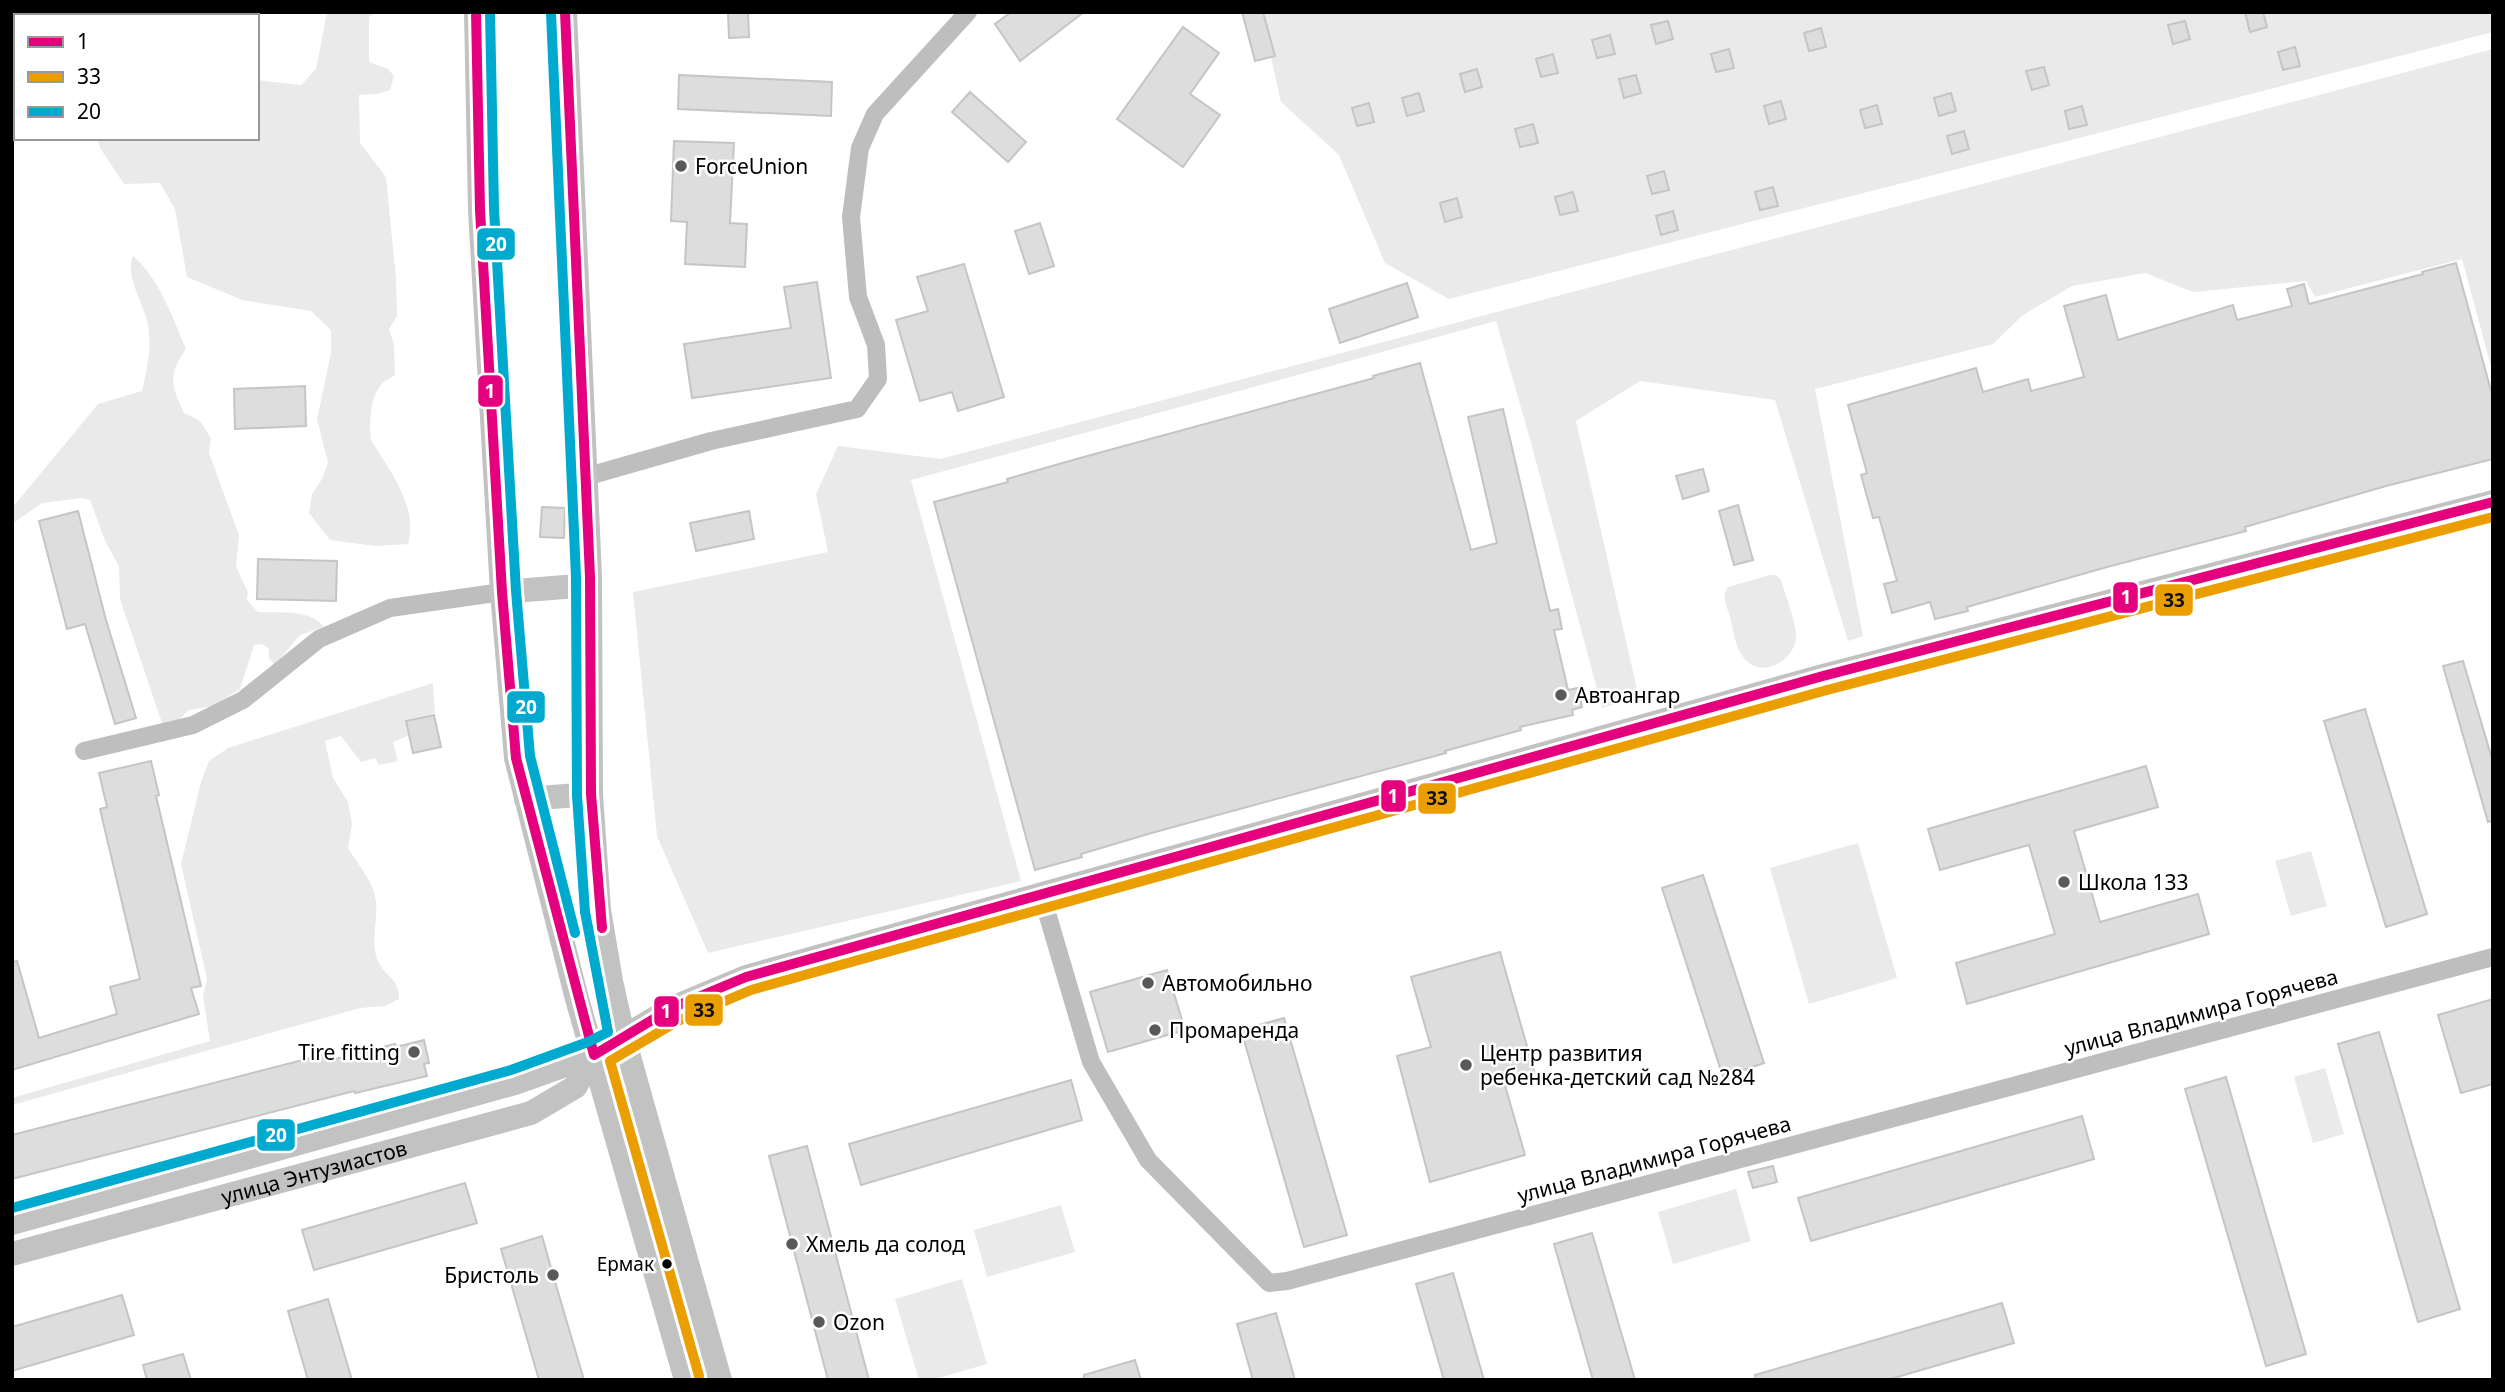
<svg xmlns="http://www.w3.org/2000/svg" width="2505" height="1392" viewBox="0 0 2505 1392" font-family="'Noto Sans',sans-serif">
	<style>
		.green { fill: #eaeaea }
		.building { fill: #ddd; stroke: #c5c5c5; stroke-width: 2 }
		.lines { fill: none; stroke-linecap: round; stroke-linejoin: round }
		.street { stroke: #bebebe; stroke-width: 18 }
		.secondary { stroke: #c2c2c2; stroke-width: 24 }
		.bus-1-casing { stroke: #fff; stroke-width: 16 }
		.bus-2-casing { stroke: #fff; stroke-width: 16 }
		.bus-3-casing { stroke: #fff; stroke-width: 16 }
		.bus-1 { stroke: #e5007d; stroke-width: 10 }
		.bus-2 { stroke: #eb9e00; stroke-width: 10 }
		.bus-3 { stroke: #00a9ce; stroke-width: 10 }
		.poi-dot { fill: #595959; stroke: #fff; stroke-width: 2.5 }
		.bus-dot { fill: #000; stroke: #fff; stroke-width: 2.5 }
		.labels { text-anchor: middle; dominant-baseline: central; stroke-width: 5; stroke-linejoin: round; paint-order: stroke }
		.bus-label { font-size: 19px; fill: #000; stroke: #fff; text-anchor: end }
		.poi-label { font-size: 21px; fill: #000; stroke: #fff; text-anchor: start }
		.street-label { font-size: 21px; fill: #000; stroke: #fff }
		.line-badge { stroke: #fff; stroke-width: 2.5 }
		.badge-label { font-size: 19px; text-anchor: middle; font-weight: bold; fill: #fff }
		.pale-badge-label { font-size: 19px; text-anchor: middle; font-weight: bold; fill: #111 }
	</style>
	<rect width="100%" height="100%" fill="#fff"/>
	<g class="green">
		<polygon points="49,12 193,12 190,16 51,16"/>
		<path d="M327,12H376L369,17V62L388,69L394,76L390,90L377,94L359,95L360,143L386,177L396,279L397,316L389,329L394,344L395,375C391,378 384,381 381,385C370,397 369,424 371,440C389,470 419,507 408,544L375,546L330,540L309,513L312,494L322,479L328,463L317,419L331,353V330L311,311L242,300L187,277L175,209L160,183L124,184L100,148L97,138H257V80L301,85L316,69Z"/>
		<polygon points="1261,12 2493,12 2493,32 1449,299 1385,263 1339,155 1281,102"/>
		<polygon points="2493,49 2493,374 2462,259 2315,297 2306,281 2193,292 2145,273 2072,286 2023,315 1993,344 1815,389 1863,636 1848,641 1775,400 1640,381 1576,421 1639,698 1602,708 1530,439 1496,321 911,480 1021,881 708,953 657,836 633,592 828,552 816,494 838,446 940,459"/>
		<path d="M133,256C159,278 173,318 186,349C168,374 171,386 184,413L200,421L211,438L209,453L239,535L236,567L248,592L247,600L258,612C278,613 312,609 324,627L300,635L275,665L269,658V649L262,644L254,645L240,689L213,706L189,710L171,727L163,726L120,599L119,566L105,541L90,500L82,498L42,503L12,524V508L98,404L142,391C147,369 152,348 148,325C145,306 124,275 133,256Z"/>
		<path d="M1770,575H1776L1781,580C1785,594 1797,624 1796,638C1793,664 1757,681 1741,654C1735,644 1733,629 1730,617C1727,607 1721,597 1728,587Z"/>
		<path d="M433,683L435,713L405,720L408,736L393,742L398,761L379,765L375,758L361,762L341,736L325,741L333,778L348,802L352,824L348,848C356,862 372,880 375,896C380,919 369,940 378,961C386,978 399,977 399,999L385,1006L360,1008L12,1105V1098L210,1041L203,996L207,979L181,864L201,782L209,761L228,748Z"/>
		<polygon points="1858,843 1897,978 1809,1004 1770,868"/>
		<polygon points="2311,851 2327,906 2291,916 2275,861"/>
		<polygon points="2325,1068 2344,1134 2313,1143 2294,1077"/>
		<polygon points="1736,1189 1751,1241 1673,1264 1658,1212"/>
		<polygon points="1061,1205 1075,1252 987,1277 974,1230"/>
		<polygon points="962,1279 987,1364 932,1380 919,1380 895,1299"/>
	</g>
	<g class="building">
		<polygon points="728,12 748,12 749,37 729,38"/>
		<polygon points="1011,12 1084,12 1020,61 995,24"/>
		<polygon points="1242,12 1263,12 1275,56 1255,61"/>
		<polygon points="2245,12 2263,12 2267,27 2250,32"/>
		<polygon points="1668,21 1673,39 1656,44 1651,25"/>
		<polygon points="2185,21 2190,39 2173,44 2168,25"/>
		<polygon points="1183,27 1219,53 1190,94 1220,115 1183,167 1117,119"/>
		<polygon points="1821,28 1826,47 1809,51 1804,33"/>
		<polygon points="1610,35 1615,54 1597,58 1592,40"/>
		<polygon points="2295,47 2300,66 2283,70 2278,52"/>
		<polygon points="1729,49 1734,68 1716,72 1711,54"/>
		<polygon points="1553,54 1558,73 1541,77 1536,59"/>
		<polygon points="2044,67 2049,85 2032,90 2026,71"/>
		<polygon points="1477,69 1482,87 1465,92 1460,74"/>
		<polygon points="679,75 832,82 831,116 678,109"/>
		<polygon points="1636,75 1641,93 1624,98 1619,79"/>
		<polygon points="970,92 1026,142 1008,162 952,112"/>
		<polygon points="1419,93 1424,111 1407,116 1402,98"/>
		<polygon points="1951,93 1956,111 1939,116 1934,98"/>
		<polygon points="1781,101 1786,119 1769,124 1764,106"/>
		<polygon points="1369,103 1374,122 1357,126 1352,108"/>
		<polygon points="1877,105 1882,124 1865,128 1860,110"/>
		<polygon points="2082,106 2087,125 2069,129 2065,111"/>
		<polygon points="1533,124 1538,143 1520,147 1515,129"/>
		<polygon points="1964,131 1969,149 1952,154 1947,136"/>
		<polygon points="674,141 734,143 730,223 747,224 745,267 685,264 687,222 671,221"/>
		<polygon points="1664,171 1669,190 1652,194 1647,176"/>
		<polygon points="1773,187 1778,206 1760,210 1755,192"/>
		<polygon points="1573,192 1578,211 1560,215 1555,197"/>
		<polygon points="1457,198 1462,217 1445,222 1440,203"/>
		<polygon points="1673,211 1678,230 1661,235 1656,216"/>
		<polygon points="1040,223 1054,266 1029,274 1015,231"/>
		<polygon points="2456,263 2493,398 2493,459 2386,486 2245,527 2246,531 2107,567 1967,607 1968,611 1935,619 1930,602 1892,613 1884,584 1897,581 1879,517 1873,518 1861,475 1867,473 1848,405 1976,368 1983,392 2028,379 2031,391 2084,377 2064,306 2106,295 2118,340 2233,305 2237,320 2292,306 2287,289 2304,284 2309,304 2423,274 2422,272"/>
		<polygon points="964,264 1004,397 958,411 952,392 920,401 896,320 928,311 917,277"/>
		<polygon points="817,282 831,378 692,398 684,344 791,328 784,287"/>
		<polygon points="1407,283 1418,317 1340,343 1329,309"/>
		<polygon points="1420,363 1471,550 1497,543 1468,417 1503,409 1550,611 1558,609 1562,629 1554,630 1568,690 1578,688 1582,707 1572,710 1573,715 1520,727 1521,730 1445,751 1446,753 1155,832 1081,854 1082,857 1035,870 934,502 1008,482 1007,479 1080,458 1374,378 1373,376"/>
		<polygon points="305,386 306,426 235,429 234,389"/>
		<polygon points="1703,469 1709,491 1683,499 1676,476"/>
		<polygon points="1738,505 1753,560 1734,565 1719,511"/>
		<polygon points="542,507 565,508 564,538 540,537"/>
		<polygon points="78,511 106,620 136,718 115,724 85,624 67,629 39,521"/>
		<polygon points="749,511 754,539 696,551 690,523"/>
		<polygon points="258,559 337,561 336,601 257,599"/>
		<polygon points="2463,661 2493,762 2493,821 2488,822 2443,666"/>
		<polygon points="2365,709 2427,914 2386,927 2324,721"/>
		<polygon points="434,715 441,747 413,753 406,721"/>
		<polygon points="151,761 159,795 156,796 201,986 191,988 199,1014 12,1070 12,962 17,961 39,1038 117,1014 110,987 140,979 100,809 107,807 99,773"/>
		<polygon points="2146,766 2158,807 2074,831 2100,922 2198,894 2209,934 1967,1004 1956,963 2055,934 2029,845 1940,870 1928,829"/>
		<polygon points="1703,875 1764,1063 1723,1077 1662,888"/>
		<polygon points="1500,952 1535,1074 1504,1082 1525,1155 1430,1182 1397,1056 1431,1047 1411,977"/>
		<polygon points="1167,970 1185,1030 1108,1052 1090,992"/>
		<polygon points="2493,999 2493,1084 2461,1093 2438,1015"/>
		<polygon points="1284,1018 1347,1235 1304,1247 1241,1030"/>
		<polygon points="2379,1032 2460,1309 2418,1322 2338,1044"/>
		<polygon points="424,1040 429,1063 424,1064 427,1076 355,1093 354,1091 12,1179 12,1135 326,1054 327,1061 395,1044 396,1047"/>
		<polygon points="2226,1077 2306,1354 2266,1366 2185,1089"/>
		<polygon points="1071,1080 1082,1120 861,1185 849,1144"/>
		<polygon points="2082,1116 2094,1159 1811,1241 1798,1198"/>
		<polygon points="807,1146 869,1380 828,1380 769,1156"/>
		<polygon points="1773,1166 1777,1182 1753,1188 1748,1172"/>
		<polygon points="465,1183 477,1223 314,1270 302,1230"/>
		<polygon points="1592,1233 1635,1380 1593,1380 1554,1244"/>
		<polygon points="542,1236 553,1275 584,1380 539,1380 501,1249"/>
		<polygon points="1453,1273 1484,1380 1444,1380 1416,1284"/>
		<polygon points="122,1295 134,1335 12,1371 12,1327"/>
		<polygon points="328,1299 352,1380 308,1380 288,1311"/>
		<polygon points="2002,1303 2014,1343 1887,1380 1756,1380 1755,1375"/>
		<polygon points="1276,1313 1295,1380 1253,1380 1237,1324"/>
		<polygon points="183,1354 191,1380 147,1380 143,1365"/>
		<polygon points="1135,1360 1141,1380 1084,1380 1084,1375"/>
	</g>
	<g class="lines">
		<g class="street">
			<polyline points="585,477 711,441 857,409 878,379 876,345 858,297 851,217 860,148 875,114 968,12"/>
			<polyline points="84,751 193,725 243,700 319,639 390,608 502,592"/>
			<polyline points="1042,896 1091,1062 1148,1160 1269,1283 1287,1281 2493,957"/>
		</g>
		<g class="secondary">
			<polyline points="476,12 480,210 502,592 516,758 577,999 686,1380"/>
			<polyline points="565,12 590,577 591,794 599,910 611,981 624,1039 720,1380"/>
			<polyline points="502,592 590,585"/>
			<polyline points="526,799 591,794"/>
			<polyline points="12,1223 515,1083 594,1055 672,1008 746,977 1823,676 2493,502"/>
			<path id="s1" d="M12,1254L531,1113L575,1087L594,1055"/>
		</g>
		<defs>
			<g id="bus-1">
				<polyline points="476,12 480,210 502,592 516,758 594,1055 672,1008 746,977 1823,676 2493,502"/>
				<polyline points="565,12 590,577 591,794 602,928"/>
			</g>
			<polyline id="bus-2" points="699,1376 610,1061 678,1021 751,990 1827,690 2493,517"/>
			<g id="bus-3">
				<polyline points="490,12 494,209 516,591 530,756 575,933"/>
				<polyline points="12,1208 511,1070 588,1042 608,1032 585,912 577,795 576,577 551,13"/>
			</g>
		</defs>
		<use href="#bus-1" class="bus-1-casing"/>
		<use href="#bus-2" class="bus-2-casing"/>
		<use href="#bus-3" class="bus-3-casing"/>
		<use href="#bus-1" class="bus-1"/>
		<use href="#bus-2" class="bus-2"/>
		<use href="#bus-3" class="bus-3"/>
	</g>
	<g class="poi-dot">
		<circle cx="681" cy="166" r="7"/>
		<circle cx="1561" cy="695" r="7"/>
		<circle cx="2064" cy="882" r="7"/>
		<circle cx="1148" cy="983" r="7"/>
		<circle cx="1155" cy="1030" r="7"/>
		<circle cx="414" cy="1052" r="7"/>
		<circle cx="1466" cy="1065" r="7"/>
		<circle cx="792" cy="1244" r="7"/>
		<circle cx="553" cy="1275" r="7"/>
		<circle cx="819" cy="1322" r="7"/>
	</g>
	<circle class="bus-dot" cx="667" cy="1264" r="6"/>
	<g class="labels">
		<g class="bus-label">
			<text x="654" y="1264">Ермак</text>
		</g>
		<g class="poi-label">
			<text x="695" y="166">ForceUnion</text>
			<text x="1575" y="695">Автоангар</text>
			<text x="2078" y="882">Школа 133</text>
			<text x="1162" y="983">Автомобильно</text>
			<text x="1169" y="1030">Промаренда</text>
			<text x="400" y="1052" text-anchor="end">Tire fitting</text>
			<text x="1480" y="1053">Центр развития<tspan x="1480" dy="24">ребенка-детский сад №284</tspan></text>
			<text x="806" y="1244">Хмель да солод</text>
			<text x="539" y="1275" text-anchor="end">Бристоль</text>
			<text x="833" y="1322">Ozon</text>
		</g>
		<g class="street-label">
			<text transform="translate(2201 1012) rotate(-15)">улица Владимира Горячева</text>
			<text transform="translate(1654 1159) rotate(-15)">улица Владимира Горячева</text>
			<text stroke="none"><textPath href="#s1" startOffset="313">улица Энтузиастов</textPath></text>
		</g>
	</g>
	<g class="line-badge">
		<rect x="476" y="227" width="40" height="34" rx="7" fill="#00a9ce"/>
		<rect x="477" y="374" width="27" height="34" rx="7" fill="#e5007d"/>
		<rect x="2112" y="581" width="27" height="33" rx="7" fill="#e5007d"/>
		<rect x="2154" y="583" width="40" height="34" rx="7" fill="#eb9e00"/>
		<rect x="506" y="690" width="40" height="34" rx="7" fill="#00a9ce"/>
		<rect x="1380" y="779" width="27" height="34" rx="7" fill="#e5007d"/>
		<rect x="1417" y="782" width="40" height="33" rx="7" fill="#eb9e00"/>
		<rect x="684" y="993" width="40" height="34" rx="7" fill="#eb9e00"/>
		<rect x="653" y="995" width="27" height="33" rx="7" fill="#e5007d"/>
		<rect x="256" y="1118" width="40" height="34" rx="7" fill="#00a9ce"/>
	</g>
	<g class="badge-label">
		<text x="496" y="251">20</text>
		<text x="490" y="398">1</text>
		<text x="2126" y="604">1</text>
		<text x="526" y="714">20</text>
		<text x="1393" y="803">1</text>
		<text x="666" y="1018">1</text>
		<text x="276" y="1142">20</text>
	</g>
	<g class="pale-badge-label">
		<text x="2174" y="607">33</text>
		<text x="1437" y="805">33</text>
		<text x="704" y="1017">33</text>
	</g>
	<rect width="2505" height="1392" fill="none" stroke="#000000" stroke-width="28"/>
	<rect x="14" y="14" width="245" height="126" fill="#ffffff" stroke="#999999" stroke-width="2"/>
	<rect x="28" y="37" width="35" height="10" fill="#e5007d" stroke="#999999" stroke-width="2"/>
	<text x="77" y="49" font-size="21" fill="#000000">1</text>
	<rect x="28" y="72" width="35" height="10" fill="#eb9e00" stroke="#999999" stroke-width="2"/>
	<text x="77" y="84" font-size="21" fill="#000000">33</text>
	<rect x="28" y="107" width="35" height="10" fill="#00a9ce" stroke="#999999" stroke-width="2"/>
	<text x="77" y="119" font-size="21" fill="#000000">20</text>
</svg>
